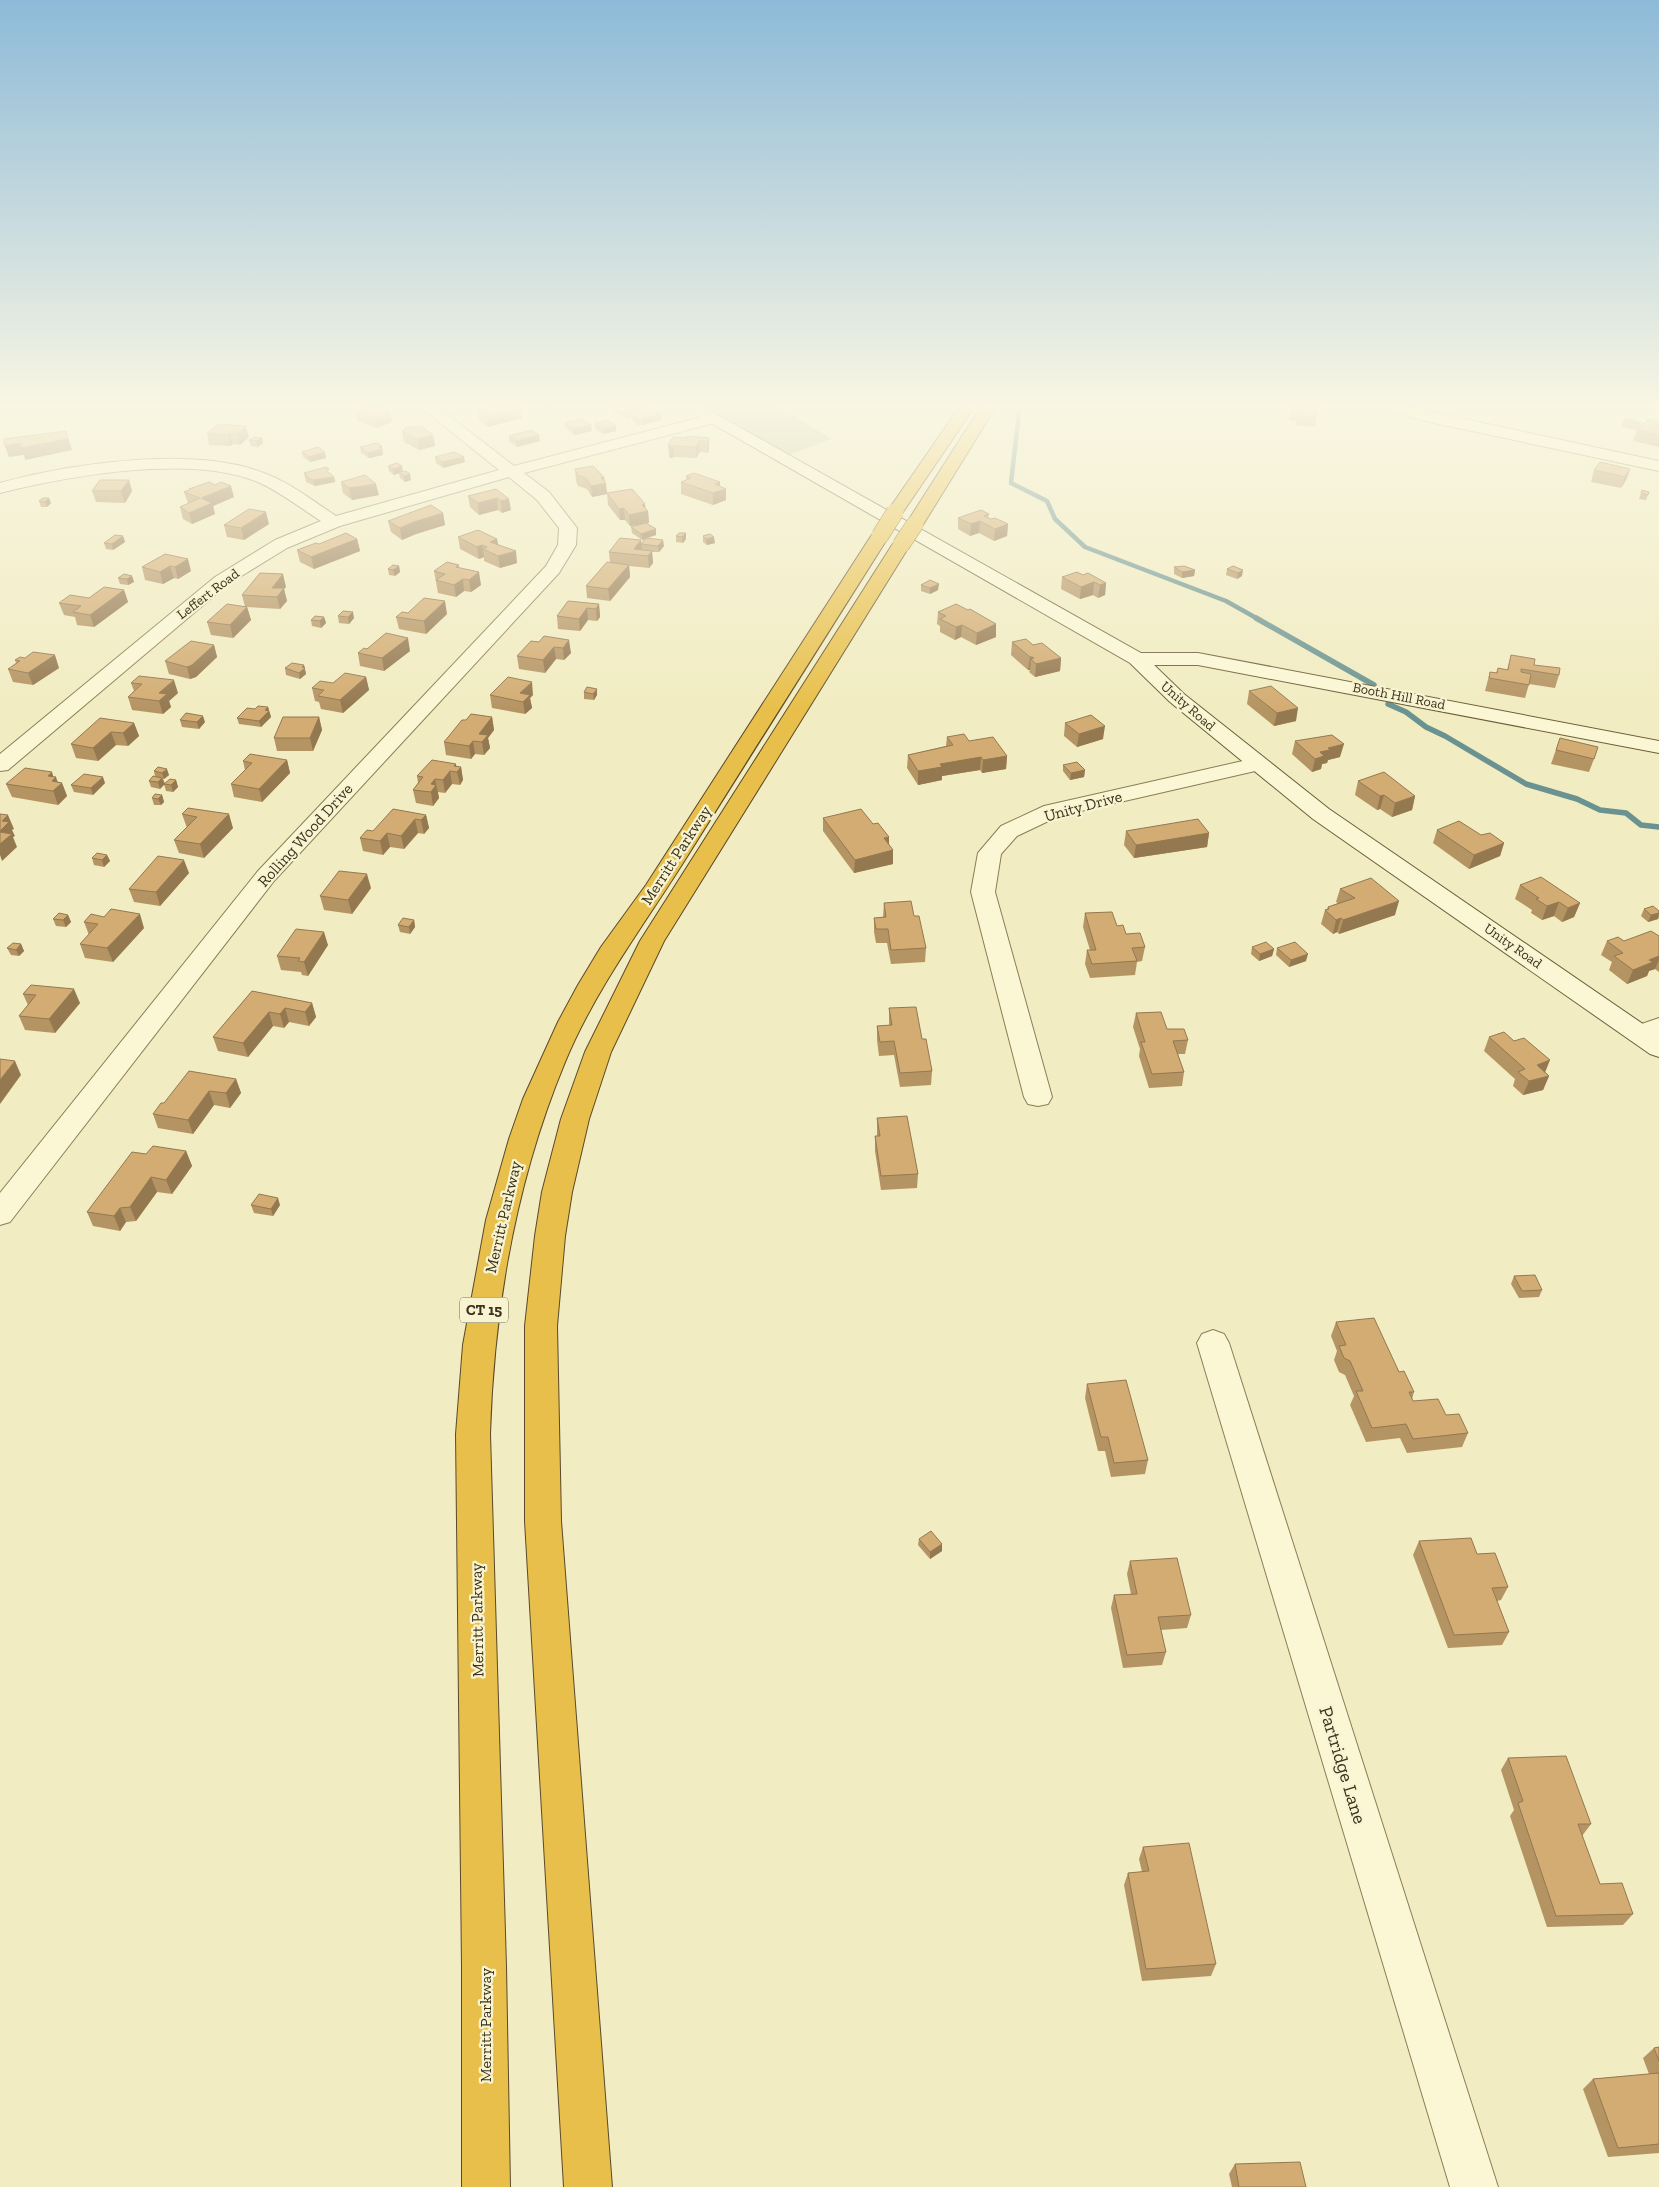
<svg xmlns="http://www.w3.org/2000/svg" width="1659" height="2187" viewBox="0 0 1659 2187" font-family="'Zilla Slab',serif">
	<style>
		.cemetery { fill: #b6c494 }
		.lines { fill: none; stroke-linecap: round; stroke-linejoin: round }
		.stream-far1 { stroke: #6a9290; stroke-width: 4.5 }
		.stream { stroke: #6a9290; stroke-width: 5.5 }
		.street-casing { stroke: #8c7d57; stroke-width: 2 }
		.secondary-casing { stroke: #6e5e3a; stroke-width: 2 }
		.highway-casing { stroke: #5a492b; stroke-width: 2 }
		.street { fill: #fbf7d5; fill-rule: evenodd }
		.secondary { fill: #fbf7d5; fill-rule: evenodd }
		.highway { fill: #e8bf4a; fill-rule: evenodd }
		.highway-bridge-casing { stroke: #5a492b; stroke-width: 18; stroke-linecap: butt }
		.highway-bridge { stroke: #e8bf4a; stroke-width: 17 }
		.wall { fill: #b59463 }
		.shaded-wall { fill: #947850 }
		.building { fill: #d3ac73; stroke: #947850 }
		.labels { text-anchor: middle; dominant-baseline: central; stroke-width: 4.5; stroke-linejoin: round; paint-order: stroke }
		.far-street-label { font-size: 14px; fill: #3b311c; stroke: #f8f4d1 }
		.shield { fill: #f8f4d1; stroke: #746c52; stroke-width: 1 }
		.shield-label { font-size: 15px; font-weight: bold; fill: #3b311c }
		.street-label { font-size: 16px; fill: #3b311c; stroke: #f8f4d1 }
		.near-street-label { font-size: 19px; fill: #3b311c; stroke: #f8f4d1 }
	</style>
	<rect width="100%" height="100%" fill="#f1ecc1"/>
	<polygon class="cemetery" points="701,405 777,405 831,439 784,457"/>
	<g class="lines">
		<polyline class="stream-far1" points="1019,413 1011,483 1047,501 1055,519 1085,547 1226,601 1258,619"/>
		<g class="stream">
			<polyline points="1256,618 1374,685"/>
			<polyline points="1388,704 1406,712 1426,727 1445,736 1526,784 1577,799 1600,810 1626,813 1641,825 1659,827"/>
		</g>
		<defs>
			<g id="street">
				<path d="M403,405H429L438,407L514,466L713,414L718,416L721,419L718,422L524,473L549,492L577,528L576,545L559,573L274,881L10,1222L0,1225V1193L258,871L546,566L558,545L559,528L537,500L509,477L340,526L287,548L227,585L8,770L0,771V754L215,577L275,540L321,521C302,509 280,492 260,483C194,453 68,476 0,493V483C73,463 201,444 271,476C293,485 316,503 336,516L499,470L428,413L405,408Z"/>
				<polygon points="1375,405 1399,405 1659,461 1659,471 1425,421 1378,408"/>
				<polygon points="1256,758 1264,759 1267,764 1264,769 1059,816 1017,836 1001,854 995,892 1052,1097 1048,1104 1038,1106 1028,1104 1024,1097 971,892 978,853 1001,826 1044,806"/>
				<polygon points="1659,1018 1659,1036 1639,1043 1630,1040 1626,1034 1630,1028"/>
				<polygon points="1213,1330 1224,1334 1229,1343 1498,2187 1450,2187 1197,1343 1202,1334"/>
			</g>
			<polygon id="secondary" points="682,405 700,405 1141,653 1198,653 1659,741 1659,753 1198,665 1154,665 1184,694 1329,809 1659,1035 1659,1057 1650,1054 1313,819 1170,702 1130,663 685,408"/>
			<g id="highway">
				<polygon points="982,405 997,405 921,528 909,528 906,524"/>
				<polygon points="963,407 968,409 971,412 903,512 901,516 889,516 887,512 958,409"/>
				<path d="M880,531L886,532L889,536C820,645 751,754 683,863C641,929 595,990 565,1062C516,1180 494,1307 490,1434L506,1966L510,2187H462V1966L456,1434L463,1345L486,1220L509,1139L523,1099L558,1022L578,985L601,947L646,885L871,536L874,532Z"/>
				<polygon points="901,540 907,541 910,545 664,941 611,1052 589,1119 572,1192 565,1236 557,1326 561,1521 612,2187 564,2187 525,1521 525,1326 535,1236 542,1192 561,1119 585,1052 640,941 892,545 895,541"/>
			</g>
		</defs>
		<use href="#street" class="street-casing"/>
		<use href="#secondary" class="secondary-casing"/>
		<use href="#highway" class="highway-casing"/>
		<use href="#street" class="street"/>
		<use href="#secondary" class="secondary"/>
		<use href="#highway" class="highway"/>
		<defs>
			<g id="highway-bridge">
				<polyline points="880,536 895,512"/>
				<polyline points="901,545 915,524"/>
			</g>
		</defs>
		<use href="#highway-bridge" class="highway-bridge-casing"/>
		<use href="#highway-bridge" class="highway-bridge"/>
	</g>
	<g class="wall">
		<polygon points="536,405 556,405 556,406 544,409"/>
		<polygon points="601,405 645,405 645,410 662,420 642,425 637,425 632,419 631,414 630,414 630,417 626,418 613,412 612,407 607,408"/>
		<polygon points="1290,405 1312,405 1317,416 1315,427 1296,425 1296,421 1289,420 1289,413"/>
		<polygon points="521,408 522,418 488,427 479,421 477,410"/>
		<polygon points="355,410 392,422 377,428 358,421"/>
		<polygon points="1623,421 1641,422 1639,427 1637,430 1621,427"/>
		<polygon points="565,422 592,431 574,435 565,427"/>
		<polygon points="1659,422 1659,447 1633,441 1637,430 1645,424"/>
		<polygon points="595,423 616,426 616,431 603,434 595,429"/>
		<polygon points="219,424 249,437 240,445 233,444 230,446 209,445 207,433"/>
		<polygon points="404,428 433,435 435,446 419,450 404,442 402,431 404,431"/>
		<polygon points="509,436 540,441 517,447 509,441"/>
		<polygon points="255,437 263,443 258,447 251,446 249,440"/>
		<polygon points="709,438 709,450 708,453 700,452 696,458 674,457 670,458 669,456 668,445"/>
		<polygon points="382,446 383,455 369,458 361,453 360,447"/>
		<polygon points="302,452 326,458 310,462 303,457"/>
		<polygon points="435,457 465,462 443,468 436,463"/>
		<polygon points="388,466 403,472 411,480 405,482 400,478 399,473 394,475 389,471"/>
		<polygon points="575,469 604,477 607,494 592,497 587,489 578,486 576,481"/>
		<polygon points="1630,469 1626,480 1621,488 1591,482 1594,470"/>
		<polygon points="304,473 330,474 334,477 335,482 315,486 306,482"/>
		<polygon points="686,476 720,486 726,489 726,500 713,505 681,494 681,482 686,480"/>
		<polygon points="129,480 132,491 125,503 96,502 92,491"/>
		<polygon points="341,482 379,495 352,500 343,493"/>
		<polygon points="215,485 234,497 213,506 215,514 192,524 183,519 180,507 188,503 184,492 190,490 189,489"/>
		<polygon points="496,489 511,510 502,513 498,510 479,515 470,507 468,496"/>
		<polygon points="1649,492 1646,500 1639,499 1641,493"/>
		<polygon points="607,493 645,504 645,509 648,511 649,523 647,523 656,535 646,538 664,546 659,552 652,552 653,563 649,568 629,566 630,577 610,601 587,598 586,586 610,562 609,552 641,544 646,538 642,540 632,533 631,527 638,525 630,526 625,520 620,520 608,505"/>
		<polygon points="43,498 51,503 47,507 41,507 39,501"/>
		<polygon points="443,513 445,525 416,534 402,540 391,532 388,521"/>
		<polygon points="989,514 988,518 991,519 1008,524 1007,536 994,541 979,533 970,536 958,529 958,518"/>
		<polygon points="269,524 244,540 227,537 224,525"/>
		<polygon points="686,533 686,539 683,543 676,542 676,536"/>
		<polygon points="123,536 125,542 113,550 106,549 104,543"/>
		<polygon points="703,536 715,543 707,545 703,542"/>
		<polygon points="458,537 497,539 498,544 517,563 500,568 484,561 484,557 479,559 460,549"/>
		<polygon points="357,539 360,551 314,569 300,562 297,550 319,544"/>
		<polygon points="165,554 191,571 178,579 174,578 163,584 145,580 142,567"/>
		<polygon points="459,565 459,568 481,585 471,592 464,591 456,597 438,593 434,571"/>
		<polygon points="399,566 400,572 395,576 389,575 388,569"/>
		<polygon points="1233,566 1242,576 1237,579 1226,575 1227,569"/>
		<polygon points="1174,567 1195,570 1194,576 1182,578 1174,574"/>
		<polygon points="132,576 134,582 128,585 120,584 118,578"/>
		<polygon points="1062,577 1106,583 1105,595 1098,598 1093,595 1080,599 1061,589"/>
		<polygon points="921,585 938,590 930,594 921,591"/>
		<polygon points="286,587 284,589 287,601 280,609 247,607 251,620 233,638 211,635 207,622 245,607 242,595"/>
		<polygon points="124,590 128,602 94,627 77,625 75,617 64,615 59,603 89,598"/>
		<polygon points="599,604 600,617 597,621 588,620 580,631 558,629 557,616"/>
		<polygon points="938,612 996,624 996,637 976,645 961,637 955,640 940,632 940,626 937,624"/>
		<polygon points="408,613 447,614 426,634 399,629 396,617"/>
		<polygon points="338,616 354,618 349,624 339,623"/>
		<polygon points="324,617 326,623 321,628 312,626 311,620"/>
		<polygon points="544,636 571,653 564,660 556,659 545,673 519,669 517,656 539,642"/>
		<polygon points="1012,642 1033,645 1061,658 1060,671 1035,677 1029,672 1030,670 1028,670 1011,655"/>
		<polygon points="214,645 217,657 196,677 190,679 169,674 165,661"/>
		<polygon points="367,649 410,651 384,671 360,666 358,653"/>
		<polygon points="1511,655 1559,675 1555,688 1529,684 1525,698 1485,691 1490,672 1496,673 1498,668 1507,670"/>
		<polygon points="25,658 59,668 33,685 13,682 8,669 16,663 15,660"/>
		<polygon points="304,665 306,674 300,679 286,675 285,668"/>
		<polygon points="139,676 178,693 169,701 171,707 163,714 132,710 128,697 134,691 131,683"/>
		<polygon points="366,677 369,690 343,713 321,709 319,702 315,701 312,688"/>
		<polygon points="587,687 597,695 594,700 584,699 584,692"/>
		<polygon points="1249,691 1296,721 1274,726 1247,704"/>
		<polygon points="490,695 533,695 530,698 532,708 525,714 492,708"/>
		<polygon points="268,707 271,717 261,727 239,724 237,718"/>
		<polygon points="319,717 322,730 313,751 277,751 274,738"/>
		<polygon points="492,717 494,730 488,738 490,748 484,755 475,754 471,759 446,755 444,742"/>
		<polygon points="180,720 205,722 199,729 182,727"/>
		<polygon points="134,723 139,736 128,746 116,745 98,761 76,758 71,744"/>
		<polygon points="1065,723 1103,739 1077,747 1064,736"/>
		<polygon points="947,737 969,741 1007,756 1006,769 982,773 980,770 942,776 942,780 918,785 907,768 908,755 946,746"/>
		<polygon points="1560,738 1594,759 1589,772 1551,764"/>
		<polygon points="1295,741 1340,757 1328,760 1327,763 1322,764 1321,769 1312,772 1292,754"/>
		<polygon points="287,760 290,773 262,802 234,797 231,784 245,770 243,761"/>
		<polygon points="1063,765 1085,770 1084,777 1070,780 1063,771"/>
		<polygon points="158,767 169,775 164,779 163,779 165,784 176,780 178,787 173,792 166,791 164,784 160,789 151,787 149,781 155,776 154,771"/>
		<polygon points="457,767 461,767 463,780 460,785 452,784 445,793 438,792 439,798 433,806 416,803 413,790 418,783 417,776"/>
		<polygon points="54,777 58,782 62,783 67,796 58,805 12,797 6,784"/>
		<polygon points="1358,781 1415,796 1412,810 1392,817 1380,809 1377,810 1355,795"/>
		<polygon points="105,783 93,795 74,792 71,785"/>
		<polygon points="162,795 164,802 161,805 154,805 152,798"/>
		<polygon points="188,808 233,828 204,858 179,853 174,840 187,828 182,814"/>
		<polygon points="426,815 429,828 424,834 418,833 404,849 390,847 383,855 363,851 360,838 373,831"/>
		<polygon points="823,818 889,844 893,864 854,873 823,831"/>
		<polygon points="1437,830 1481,835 1504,843 1500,856 1469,869 1433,843"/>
		<polygon points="1126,831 1209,833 1207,847 1134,858 1124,845"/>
		<polygon points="107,855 110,861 104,867 94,865 92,858"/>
		<polygon points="189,873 160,906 134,902 129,889"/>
		<polygon points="1520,885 1580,903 1574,917 1562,922 1554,916 1542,920 1531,913 1532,910 1515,899"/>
		<polygon points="371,888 352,914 324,910 320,896"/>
		<polygon points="1340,889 1395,915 1339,934 1337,932 1333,934 1321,924 1325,910 1327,909 1328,907 1338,903 1336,902"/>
		<polygon points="884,903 914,916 926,948 925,962 891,964 887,943 876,943 874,932 874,918 883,917"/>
		<polygon points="1644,909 1659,911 1659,917 1658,919 1648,922 1641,916"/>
		<polygon points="1085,913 1117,926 1126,934 1145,947 1142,961 1137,962 1135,975 1090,978 1085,964 1087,950 1090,950 1083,927"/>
		<polygon points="68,915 71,922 66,927 56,926 53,919"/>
		<polygon points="414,920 415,927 410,934 400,932 398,925"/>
		<polygon points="84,922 144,928 113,962 85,958 80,944 89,935"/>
		<polygon points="1659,936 1659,972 1655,969 1649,971 1647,976 1627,984 1609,970 1612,962 1601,955 1607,941 1624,941"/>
		<polygon points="21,944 24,951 19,956 11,955 7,948"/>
		<polygon points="328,945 308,976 302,975 301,972 281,970 277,956"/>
		<polygon points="1252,947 1274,949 1272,956 1259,961 1251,954"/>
		<polygon points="1277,948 1306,961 1289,967 1276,955"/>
		<polygon points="31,985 80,1003 55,1033 25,1030 19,1016 28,1005 23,994"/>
		<polygon points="252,991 312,1003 316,1017 309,1026 289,1022 284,1028 273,1026 248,1057 218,1051 213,1037"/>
		<polygon points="889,1008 922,1039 932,1071 931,1085 900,1087 894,1055 879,1056 877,1040 877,1026 889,1025"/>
		<polygon points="1136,1013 1188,1040 1185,1054 1178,1054 1184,1072 1182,1086 1149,1088 1139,1056 1140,1049 1133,1027"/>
		<polygon points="1489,1037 1545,1072 1549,1076 1543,1090 1523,1095 1513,1086 1515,1079 1484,1051"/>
		<polygon points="236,1079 241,1093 230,1108 214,1105 193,1134 158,1128 153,1114"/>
		<polygon points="877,1118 918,1174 917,1188 881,1190 875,1151 875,1136 877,1136"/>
		<polygon points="186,1151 192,1166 172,1194 157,1192 136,1221 126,1222 120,1231 93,1226 87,1212 146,1154"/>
		<polygon points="251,1205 280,1205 273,1216 254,1213"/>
		<polygon points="1514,1276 1542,1290 1539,1297 1519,1298 1511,1284"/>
		<polygon points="1336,1322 1399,1372 1414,1392 1412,1399 1413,1401 1446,1415 1468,1433 1462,1447 1407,1453 1400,1438 1366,1442 1350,1405 1354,1396 1345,1375 1339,1372 1334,1360 1337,1351 1331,1336"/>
		<polygon points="1087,1384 1148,1460 1145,1474 1111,1477 1105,1451 1098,1451 1085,1398"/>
		<polygon points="919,1539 942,1544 942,1551 930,1559 918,1545"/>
		<polygon points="1419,1541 1477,1554 1508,1587 1501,1600 1497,1601 1509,1632 1502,1645 1448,1648 1413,1555"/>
		<polygon points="1130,1561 1191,1615 1187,1628 1161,1630 1166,1652 1162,1665 1123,1668 1111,1608 1114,1595 1131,1594 1127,1574"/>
		<polygon points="1508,1758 1591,1824 1582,1836 1600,1884 1633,1914 1623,1925 1547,1927 1510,1816 1514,1810 1501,1770"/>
		<polygon points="1143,1847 1216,1964 1211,1976 1142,1981 1124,1885 1128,1873 1142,1872 1139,1859"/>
		<polygon points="1659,2047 1659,2153 1608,2157 1583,2089 1593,2079 1649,2074 1643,2058 1654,2048"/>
		<polygon points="1235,2164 1306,2187 1232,2187 1229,2174"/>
	</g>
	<g class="shaded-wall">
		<polygon points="544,405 556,405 556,406 544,409"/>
		<polygon points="607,405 620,405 607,408"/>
		<polygon points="645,405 645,410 630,414 630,417 626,418 626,410"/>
		<polygon points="521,408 522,418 488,427 487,416"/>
		<polygon points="390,411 392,422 377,428 375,417"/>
		<polygon points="661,414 662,420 642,425 642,419"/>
		<polygon points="591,425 592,431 574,435 574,429"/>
		<polygon points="246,426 249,437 240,445 237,434"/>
		<polygon points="616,426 616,431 603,434 603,429"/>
		<polygon points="66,431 72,450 25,460 24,455 9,457 5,446"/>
		<polygon points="230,433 233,444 230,446 228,435"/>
		<polygon points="433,435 435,446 419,450 417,439"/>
		<polygon points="539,435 540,441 517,447 516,441"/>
		<polygon points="262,438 263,443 258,447 256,441"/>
		<polygon points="709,438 709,450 708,453 707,442"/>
		<polygon points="699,441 700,452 696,458 696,447"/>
		<polygon points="382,446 383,455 369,458 368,453 379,447"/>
		<polygon points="673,446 674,457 670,458 669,447"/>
		<polygon points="325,452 326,458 310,462 309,457"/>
		<polygon points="464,457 465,462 443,468 442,462"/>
		<polygon points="402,466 403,472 394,475 393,469"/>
		<polygon points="1630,469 1626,480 1621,488 1625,477"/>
		<polygon points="410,474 411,480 405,482 404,476"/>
		<polygon points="334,477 335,482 315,486 313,480"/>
		<polygon points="604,477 605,483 606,483 607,494 592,497 591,486 601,478"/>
		<polygon points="129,480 132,491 125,503 121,491"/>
		<polygon points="720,482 720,491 726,489 726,500 713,505 713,493 715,484"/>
		<polygon points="376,484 379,495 352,500 349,488"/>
		<polygon points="231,486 234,497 213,506 215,514 192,524 189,513 201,498"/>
		<polygon points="49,498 51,503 47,507 45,502"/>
		<polygon points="497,498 498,510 479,515 478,503"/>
		<polygon points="509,499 511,510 502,513 501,501"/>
		<polygon points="645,504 646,512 648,511 649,523 630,526 629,515 642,505"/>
		<polygon points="624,508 625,520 620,520 619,509"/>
		<polygon points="266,512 269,524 244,540 241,528"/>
		<polygon points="443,513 445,525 416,534 402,540 400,528 414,522"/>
		<polygon points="980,521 979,533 970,536 971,524"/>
		<polygon points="1008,524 1007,536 994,541 995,529"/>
		<polygon points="656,529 656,535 642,540 641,534"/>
		<polygon points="686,533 686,539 683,543 682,537"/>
		<polygon points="123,536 125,542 113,550 112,544"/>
		<polygon points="714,537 715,543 707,545 706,539"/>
		<polygon points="357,539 360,551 314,569 311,557"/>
		<polygon points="497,539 499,551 492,554 490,542"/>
		<polygon points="641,540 642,552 634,549"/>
		<polygon points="663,540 664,546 659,552 658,546"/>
		<polygon points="482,545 484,557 479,559 477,547"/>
		<polygon points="516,551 517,563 500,568 498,556"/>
		<polygon points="652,551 653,563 649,568 648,556"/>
		<polygon points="188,559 191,571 178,579 175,567"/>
		<polygon points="629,565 630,577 610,601 608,589"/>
		<polygon points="170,566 174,578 163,584 160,572"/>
		<polygon points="399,566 400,572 395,576 393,570"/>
		<polygon points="1195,570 1194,576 1182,578 1182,572"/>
		<polygon points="1243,570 1242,576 1237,579 1238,573"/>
		<polygon points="479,572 481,585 471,592 469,580"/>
		<polygon points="283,574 286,587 284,589 287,601 280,609 277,597 272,588"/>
		<polygon points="132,576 134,582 128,585 127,579"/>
		<polygon points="463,579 464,591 456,597 454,585"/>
		<polygon points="1094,582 1093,595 1080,599 1081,587"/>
		<polygon points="1106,583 1105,595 1098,598 1100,585"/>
		<polygon points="939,584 938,590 930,594 930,588"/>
		<polygon points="124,590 128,602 94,627 90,615"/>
		<polygon points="445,601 447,614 426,634 424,621"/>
		<polygon points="599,604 600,617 597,621 596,609"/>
		<polygon points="247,607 251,620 233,638 230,625"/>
		<polygon points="587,608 588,620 580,631 579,619"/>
		<polygon points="353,612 354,618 349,624 348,617"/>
		<polygon points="324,617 326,623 321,628 320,621"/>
		<polygon points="996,624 996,637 976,645 977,633"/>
		<polygon points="962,625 961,637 955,640 956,627"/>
		<polygon points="408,638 410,651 384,671 382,658"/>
		<polygon points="569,640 571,653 564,660 563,648"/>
		<polygon points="214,645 217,657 196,677 190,679 187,667"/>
		<polygon points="554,647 556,659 545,673 543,660"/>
		<polygon points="55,655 59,668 33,685 28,673"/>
		<polygon points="1030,657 1032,657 1032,660 1031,659 1030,670 1028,670"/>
		<polygon points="1061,658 1060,671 1035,677 1036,664"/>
		<polygon points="304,665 306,674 300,679 299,673 302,667"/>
		<polygon points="366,677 369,690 343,713 340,700"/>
		<polygon points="174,680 178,693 169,701 171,707 163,714 159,701 159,693"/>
		<polygon points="532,682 533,695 530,698 532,708 525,714 523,702 520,693"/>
		<polygon points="597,689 597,695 594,700 593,694"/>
		<polygon points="268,707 271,717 261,727 259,721 265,710"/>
		<polygon points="1298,708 1296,721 1274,726 1277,713"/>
		<polygon points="203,716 205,722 199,729 197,722"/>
		<polygon points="319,717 322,730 313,751 310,738"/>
		<polygon points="492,717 494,730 488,738 490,748 484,755 482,742 479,734"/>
		<polygon points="134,723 139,736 128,746 123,733"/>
		<polygon points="1105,726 1103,739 1077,747 1079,734"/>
		<polygon points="111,732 116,745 98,761 93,748"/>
		<polygon points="473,741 475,754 471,759 469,746"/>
		<polygon points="1344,744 1340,757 1328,760 1327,763 1322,764 1321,769 1312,772 1315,759 1320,752 1328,748"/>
		<polygon points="1007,756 1006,769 982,773 983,760"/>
		<polygon points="981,757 980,770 942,776 942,780 918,785 918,771 940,764"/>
		<polygon points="287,760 290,773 262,802 259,789"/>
		<polygon points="456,764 457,772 461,767 463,780 460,785 457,772 454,766"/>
		<polygon points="167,769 169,775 164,779 162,773"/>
		<polygon points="1085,770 1084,777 1070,780 1071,773"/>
		<polygon points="450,771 452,784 445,793 443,780"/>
		<polygon points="52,772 54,779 56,777 59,786 62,783 67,796 58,805 48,776"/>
		<polygon points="103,777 105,783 93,795 91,788"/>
		<polygon points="162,778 165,784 160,789 158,782"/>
		<polygon points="435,779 439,798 433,806 431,792 431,784"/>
		<polygon points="176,780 178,787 173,792 171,785"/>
		<polygon points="162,795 164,802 161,805 158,799"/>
		<polygon points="1384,795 1380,809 1377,810 1380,796"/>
		<polygon points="1415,796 1412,810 1392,817 1395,803"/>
		<polygon points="229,814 233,828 204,858 200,844"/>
		<polygon points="8,815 14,829 12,830 15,836 13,837 17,847 2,861 0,855 0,831 2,821"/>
		<polygon points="426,815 429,828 424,834 421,820"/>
		<polygon points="415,819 418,833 404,849 401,836"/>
		<polygon points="387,833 390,847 383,855 380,841"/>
		<polygon points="1209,833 1207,847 1134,858 1136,845"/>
		<polygon points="889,837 889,851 884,838"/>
		<polygon points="1504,843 1500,856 1469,869 1474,855"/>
		<polygon points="893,850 893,864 854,873 855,860"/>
		<polygon points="107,855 110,861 104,867 102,860"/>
		<polygon points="184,860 189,873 160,906 156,892"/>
		<polygon points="367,874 371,888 352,914 348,900"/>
		<polygon points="1399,901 1395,915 1339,934 1343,920"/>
		<polygon points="1559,902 1554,916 1542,920 1547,906"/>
		<polygon points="1580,903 1574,917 1562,922 1568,908"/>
		<polygon points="1659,913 1658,919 1648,922 1651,915"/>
		<polygon points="140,914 144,928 113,962 107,948"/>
		<polygon points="68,915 71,922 66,927 63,920"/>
		<polygon points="1341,918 1337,932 1333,934 1336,920"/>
		<polygon points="414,920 415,927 410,934 409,927"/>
		<polygon points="324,932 328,945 308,976 304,962"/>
		<polygon points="21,944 24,951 19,956 16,950"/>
		<polygon points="1274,949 1272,956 1259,961 1260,954"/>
		<polygon points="1308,954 1306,961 1289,967 1291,960"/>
		<polygon points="1659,956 1659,960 1655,969 1649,971 1647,976 1627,984 1633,970 1649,960"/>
		<polygon points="74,989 80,1003 55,1033 49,1019"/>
		<polygon points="312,1003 316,1017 309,1026 305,1012"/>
		<polygon points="285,1008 289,1022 284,1028 280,1014"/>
		<polygon points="269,1012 273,1026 248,1057 243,1043"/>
		<polygon points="1550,1060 1544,1075 1537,1065"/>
		<polygon points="15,1061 21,1075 0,1104 0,1080"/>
		<polygon points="1549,1076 1543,1090 1523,1095 1529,1081"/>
		<polygon points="236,1079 241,1093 230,1108 226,1093"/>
		<polygon points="209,1091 214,1105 193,1134 188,1120"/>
		<polygon points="186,1151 192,1166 172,1194 166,1180"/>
		<polygon points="151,1177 157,1192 136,1221 130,1207"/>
		<polygon points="278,1198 280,1205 273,1216 271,1209"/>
		<polygon points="120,1208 126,1222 120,1231 114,1216"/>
		<polygon points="942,1544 942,1551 930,1559 930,1552"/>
	</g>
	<g class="building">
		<polygon points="369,405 372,405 390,411 375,417 355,410"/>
		<polygon points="501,405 516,405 521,408 487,416 477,410"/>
		<polygon points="619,405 645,405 626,410 630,412 626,413 612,407"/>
		<polygon points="1291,405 1313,405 1316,406 1317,416 1298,414 1298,410 1291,409"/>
		<polygon points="651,409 661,414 642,419 636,419 631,414"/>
		<polygon points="1625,418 1641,422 1639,424 1623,421"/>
		<polygon points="577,419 583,420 591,425 574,429 565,422"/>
		<polygon points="1648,419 1659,422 1659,435 1637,430 1642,423 1645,424"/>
		<polygon points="608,420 616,426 603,429 595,423"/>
		<polygon points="219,424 246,426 237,434 230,433 228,435 207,433"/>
		<polygon points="421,426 433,435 417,439 402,431 406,430 404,428"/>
		<polygon points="531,430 539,435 516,441 509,436"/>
		<polygon points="66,431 68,439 21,448 20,443 5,446 4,439"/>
		<polygon points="688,436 709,438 707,442 699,441 696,447 673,446 669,447 670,445 668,445 673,437 687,438"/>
		<polygon points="255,437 262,438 256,441 249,440"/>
		<polygon points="377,443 382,446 379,447 382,449 368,453 360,447"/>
		<polygon points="318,447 325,452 309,457 302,452"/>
		<polygon points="454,452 464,457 442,462 435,457"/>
		<polygon points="1600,462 1630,469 1625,477 1594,470"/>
		<polygon points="397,463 402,466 393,469 388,466"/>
		<polygon points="593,466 604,477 601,478 606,483 591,486 586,478 577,475 575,469"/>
		<polygon points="326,467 329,469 326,470 334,477 313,480 305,476 307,475 304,473"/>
		<polygon points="406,471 410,474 404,476 399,472"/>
		<polygon points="694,473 720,482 715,484 726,489 713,493 681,482 691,478 686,476"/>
		<polygon points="365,475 376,484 349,488 341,482"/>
		<polygon points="100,480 129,480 121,491 92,491"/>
		<polygon points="209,482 215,485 221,482 231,486 201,498 212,503 189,513 180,507 200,498 184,492 191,489 189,489"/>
		<polygon points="496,489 509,499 501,501 497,498 478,503 468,496"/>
		<polygon points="632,489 645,504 642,505 648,511 629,515 624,508 619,509 607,493"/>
		<polygon points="1642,490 1649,492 1648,495 1641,493"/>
		<polygon points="43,498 49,498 45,502 39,501"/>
		<polygon points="431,505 443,513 414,522 400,528 388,521"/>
		<polygon points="249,509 266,512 241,528 224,525"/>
		<polygon points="981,510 989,514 984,516 991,519 995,518 1008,524 995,529 980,521 971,524 958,518"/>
		<polygon points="646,523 656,529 641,534 631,527"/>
		<polygon points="478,530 497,539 490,542 516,551 498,556 483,549 487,547 482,545 477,547 458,537"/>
		<polygon points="346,533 357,539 311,557 297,550 316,543 319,544"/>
		<polygon points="679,533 686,533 682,537 676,536"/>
		<polygon points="710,534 714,537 706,539 703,536"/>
		<polygon points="115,535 123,536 112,544 104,543"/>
		<polygon points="620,538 641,540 634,549 652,551 648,556 609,552"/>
		<polygon points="646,538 663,540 658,546 641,544"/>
		<polygon points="165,554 188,559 175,567 170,566 160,572 142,567"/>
		<polygon points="447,562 459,565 456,567 479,572 469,580 463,579 454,585 436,580 445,574 434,571"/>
		<polygon points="607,562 629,565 608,589 586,586"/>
		<polygon points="393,565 399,566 393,570 388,569"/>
		<polygon points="1184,566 1195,570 1182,572 1174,567"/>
		<polygon points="1233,566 1243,570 1238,573 1227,569"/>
		<polygon points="1077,572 1083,575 1088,573 1106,583 1100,585 1094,582 1081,587 1062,577"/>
		<polygon points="260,573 283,574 272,588 284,588 277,597 242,595"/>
		<polygon points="124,574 132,576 127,579 118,578"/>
		<polygon points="930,580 939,584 930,588 921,585"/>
		<polygon points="104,587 124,590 90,615 73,612 81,606 59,603 70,595 89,598"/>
		<polygon points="424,598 445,601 424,621 396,617 402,612 408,613"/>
		<polygon points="568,601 599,604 596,609 587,608 579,619 557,616"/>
		<polygon points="227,604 247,607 230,625 207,622"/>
		<polygon points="956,604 968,610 970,609 996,624 977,633 962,625 956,627 940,619 946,616 938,612"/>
		<polygon points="343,611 353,612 348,617 338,616"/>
		<polygon points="315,616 324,617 320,621 311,620"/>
		<polygon points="386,633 408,638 382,658 358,653 364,648 367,649"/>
		<polygon points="544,636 569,640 563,648 554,647 543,660 517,656 531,641 539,642"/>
		<polygon points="1026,639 1033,645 1042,643 1061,658 1036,664 1031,659 1034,658 1032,657 1030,657 1012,642"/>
		<polygon points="191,641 214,645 192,665 187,667 165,661"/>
		<polygon points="33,652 55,655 28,673 8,669 20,661 15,660 20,657 25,658"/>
		<polygon points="1511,655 1535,659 1534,665 1560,668 1559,675 1521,669 1521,672 1531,674 1529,685 1489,678 1490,672 1497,673 1498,668 1508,670"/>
		<polygon points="292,663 304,665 302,667 305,668 299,673 285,668"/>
		<polygon points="345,673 366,677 340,700 318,696 324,690 312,688 320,681 333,683"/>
		<polygon points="139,676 174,680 159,693 167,694 159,701 128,697 142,684 131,683"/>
		<polygon points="508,677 532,682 520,693 530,695 523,702 490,695"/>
		<polygon points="1271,686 1298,708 1277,713 1249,691"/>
		<polygon points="587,687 597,689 593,694 584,692"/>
		<polygon points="258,706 268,707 265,710 269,711 259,721 237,718 247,708 255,709"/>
		<polygon points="186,713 203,716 197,722 180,720"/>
		<polygon points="471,714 492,717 479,734 488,735 482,742 473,741 469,746 444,742 462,720 466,720"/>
		<polygon points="1091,715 1105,726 1079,734 1065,723"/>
		<polygon points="283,717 319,717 310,738 274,738"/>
		<polygon points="100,718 134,723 123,733 111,732 93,748 71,744"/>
		<polygon points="964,734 969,741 993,737 1007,756 983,760 981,757 940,764 942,767 918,771 908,755 953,745 947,737"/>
		<polygon points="1332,735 1344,744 1328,748 1330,750 1320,752 1324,756 1315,759 1295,741"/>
		<polygon points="1560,738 1598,747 1594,759 1556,750"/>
		<polygon points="250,754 287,760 259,789 231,784 252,763 243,761"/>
		<polygon points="432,760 456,764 454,766 461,767 457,772 450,771 443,780 435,779 431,784 436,785 431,792 413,790 423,777 417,776"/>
		<polygon points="1077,762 1085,770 1071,773 1063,765"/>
		<polygon points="158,767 167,769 162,773 154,771"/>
		<polygon points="25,768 52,772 48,776 56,777 52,781 62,783 53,791 6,784"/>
		<polygon points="1384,772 1415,796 1395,803 1384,795 1380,796 1358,781"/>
		<polygon points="84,774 103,777 91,788 71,785"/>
		<polygon points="153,776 162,778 158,782 149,781"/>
		<polygon points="170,779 176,780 171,785 164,784"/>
		<polygon points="155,794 162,795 158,799 152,798"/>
		<polygon points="188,808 229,814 200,844 174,840 197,817 182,814"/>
		<polygon points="393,809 426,815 421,820 415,819 401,836 387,833 380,841 360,838 367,830 373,831"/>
		<polygon points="861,809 873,824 878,823 889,837 884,838 893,850 855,860 823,818"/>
		<polygon points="0,814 8,815 2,821 9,822 0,831"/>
		<polygon points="1198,819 1209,833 1136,845 1126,831"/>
		<polygon points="1459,821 1481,835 1490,833 1504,843 1474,855 1437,830"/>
		<polygon points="0,832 12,834 0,844"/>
		<polygon points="97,853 107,855 102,860 92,858"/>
		<polygon points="158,856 184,860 156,892 129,889"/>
		<polygon points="339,871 367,874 348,900 320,896"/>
		<polygon points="1541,877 1580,903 1568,908 1559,902 1547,906 1536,899 1539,898 1520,885"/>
		<polygon points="1371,878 1399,901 1343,920 1341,918 1336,920 1325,910 1329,909 1328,907 1355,898 1340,889"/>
		<polygon points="911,901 914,916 919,916 926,948 891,950 888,929 876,929 874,918 886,917 884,903"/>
		<polygon points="1653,906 1659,911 1659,913 1651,915 1644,909"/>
		<polygon points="111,909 140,914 107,948 80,944 98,924 84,922 91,914 104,917"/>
		<polygon points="1112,912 1117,926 1123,925 1126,934 1140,933 1145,947 1132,948 1137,961 1092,964 1087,950 1096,950 1085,913"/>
		<polygon points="59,913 68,915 63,920 53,919"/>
		<polygon points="403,918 414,920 409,927 398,925"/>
		<polygon points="296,929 324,932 304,962 298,961 300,958 277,956"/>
		<polygon points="1651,931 1659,936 1659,956 1649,960 1653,962 1633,970 1614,956 1623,953 1607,941 1618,937 1624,941"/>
		<polygon points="1266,942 1274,949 1260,954 1252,947"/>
		<polygon points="1295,942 1308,954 1291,960 1277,948"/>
		<polygon points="13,943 21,944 16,950 7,948"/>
		<polygon points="31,985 74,989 49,1019 19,1016 36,995 23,994"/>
		<polygon points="252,991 312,1003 305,1012 285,1008 280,1014 269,1012 243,1043 213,1037"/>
		<polygon points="916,1007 922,1039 926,1039 932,1071 900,1073 894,1041 880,1042 877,1026 892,1025 889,1008"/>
		<polygon points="1161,1012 1167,1029 1184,1029 1188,1040 1173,1041 1184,1072 1152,1074 1141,1042 1145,1042 1136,1013"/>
		<polygon points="1504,1032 1514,1041 1524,1038 1550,1060 1537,1065 1549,1076 1529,1081 1518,1072 1525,1069 1489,1037"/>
		<polygon points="0,1059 15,1061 0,1080"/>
		<polygon points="189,1071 236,1079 226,1093 209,1091 188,1120 153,1114 161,1103 164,1103"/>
		<polygon points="907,1116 918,1174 881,1176 875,1136 880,1136 877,1118"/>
		<polygon points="153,1146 186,1151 166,1180 151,1177 130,1207 120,1208 114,1216 87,1212 132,1152 146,1154"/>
		<polygon points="259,1194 278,1198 271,1209 251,1205"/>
		<polygon points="1535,1275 1542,1290 1522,1291 1514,1276"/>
		<polygon points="1374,1318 1399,1372 1404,1371 1414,1392 1409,1392 1413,1401 1438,1399 1446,1415 1459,1414 1468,1433 1413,1439 1406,1424 1372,1428 1356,1391 1363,1391 1350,1361 1344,1358 1339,1346 1346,1345 1336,1322"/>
		<polygon points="1126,1380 1148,1460 1114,1463 1108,1437 1101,1437 1087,1384"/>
		<polygon points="931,1531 942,1544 930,1552 919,1539"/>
		<polygon points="1471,1538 1477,1554 1495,1553 1508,1587 1492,1588 1509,1632 1454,1635 1419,1541"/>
		<polygon points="1177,1558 1191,1615 1158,1617 1166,1652 1127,1655 1114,1595 1137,1594 1130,1561"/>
		<polygon points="1566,1756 1591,1824 1578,1824 1600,1884 1622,1883 1633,1914 1556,1916 1518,1803 1523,1801 1508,1758"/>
		<polygon points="1189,1843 1216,1964 1146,1969 1128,1873 1149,1871 1143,1847"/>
		<polygon points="1659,2047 1659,2061 1654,2048"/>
		<polygon points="1659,2073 1659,2144 1618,2148 1593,2079"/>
		<polygon points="1300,2162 1306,2187 1239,2187 1235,2164"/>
	</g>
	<linearGradient id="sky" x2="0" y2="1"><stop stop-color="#8dbad8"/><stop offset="0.57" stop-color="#f9f6e3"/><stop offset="1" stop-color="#f9f6e3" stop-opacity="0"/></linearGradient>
	<rect width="1659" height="711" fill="url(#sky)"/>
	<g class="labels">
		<g class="far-street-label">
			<text transform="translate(208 594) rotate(-37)">Leffert Road</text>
			<text transform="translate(1399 696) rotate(11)">Booth Hill Road</text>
			<text transform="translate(1188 706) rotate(41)">Unity Road</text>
			<text transform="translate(1513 946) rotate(35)">Unity Road</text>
		</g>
		<rect class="shield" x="460" y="1297.5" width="48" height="25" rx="4"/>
		<g class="shield-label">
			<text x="484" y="1310">CT 15</text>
		</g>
		<g class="street-label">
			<text transform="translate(1083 806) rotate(-15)">Unity Drive</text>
			<text transform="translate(305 835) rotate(-48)">Rolling Wood Drive</text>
			<text transform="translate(676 855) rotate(-57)">Merritt Parkway</text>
			<text transform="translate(503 1217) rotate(-77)">Merritt Parkway</text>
			<text transform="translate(477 1620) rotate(-91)">Merritt Parkway</text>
			<text transform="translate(485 2025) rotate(-90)">Merritt Parkway</text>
		</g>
		<g class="near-street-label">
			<text transform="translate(1343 1765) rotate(73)">Partridge Lane</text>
		</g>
	</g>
</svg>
